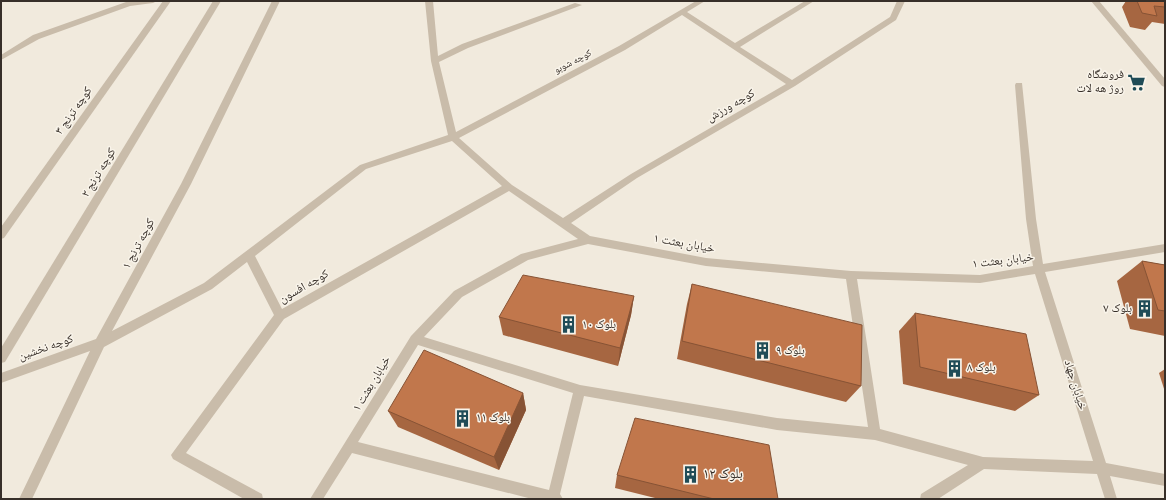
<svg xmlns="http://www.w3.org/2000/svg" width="1166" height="500" viewBox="0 0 1166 500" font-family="Overpass,'Noto Naskh Arabic',sans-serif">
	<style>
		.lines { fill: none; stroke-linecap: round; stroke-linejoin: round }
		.minor { fill: #c9bcaa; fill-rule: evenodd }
		.wall { fill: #a66641 }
		.shaded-wall { fill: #875335 }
		.building { fill: #c1774c; stroke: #875335 }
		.labels { text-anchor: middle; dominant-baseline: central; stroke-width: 3; stroke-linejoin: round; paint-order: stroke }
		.far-street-label { font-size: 10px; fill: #372f29; stroke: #f9f4ea }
		.poi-label { font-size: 12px; fill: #372f29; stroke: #f9f4ea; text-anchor: start }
		.street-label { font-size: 12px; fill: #372f29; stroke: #f9f4ea }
		.near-poi-label { font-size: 14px; fill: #372f29; stroke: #f9f4ea; text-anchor: start }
	</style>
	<rect width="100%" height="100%" fill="#f1eadd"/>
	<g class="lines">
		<g class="minor">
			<polygon points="136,1 157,1 153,3 130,6 39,39 1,60 1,55 33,35 126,2"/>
			<polygon points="163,1 171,1 4,238 1,239 1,227"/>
			<polygon points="213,1 221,1 5,362 1,363 1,348"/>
			<path d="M272,1H280L191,184L112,331L204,283L360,165L448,135L431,61L425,1H433L438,56L462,44L575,3L582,5L468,48L439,62L456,132L619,46L696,1H705L687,12L735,43L805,1H814L740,47L792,80L890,17L897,1H905L896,20L795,86L637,178L571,223L590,236L706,258L851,271L980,275L1033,266L1026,219L1015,85L1016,83H1022L1036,219L1043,264L1165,244V252L1045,272L1106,463L1165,474V486L1110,476L1117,499H1105L1097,474L984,469L938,499H920L921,494L968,465L875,440L777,430L584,396L560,494L563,499H532L352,453L323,499H310L411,336L454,291L521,254L578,239L509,191L284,319L186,453L262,494L263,499H244L173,459L171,455L274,315L247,262L212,289L104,347L32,499H19L90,351L1,383V373L96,339L181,184ZM682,15L786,84L631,174L563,218L512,185L459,138L625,50ZM452,141L502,186L282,309L255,256L366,169ZM588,244L706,266L846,279L868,427L777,418L580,385L424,337L462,297L528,260ZM1035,274L1093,461L983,457L880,429L857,279L980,283ZM418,345L573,393L549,490L358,442Z"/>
			<polygon points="1091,1 1099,1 1165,79 1165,87 1162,86"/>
		</g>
	</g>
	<g class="wall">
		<polygon points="1126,1 1165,1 1165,24 1152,22 1145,30 1130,27 1122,7"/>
		<polygon points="1142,261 1165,265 1165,336 1130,329 1117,281"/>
		<polygon points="692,284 861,386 846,402 677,359 687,304"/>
		<polygon points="634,296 631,315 618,366 503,335 499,317"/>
		<polygon points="915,313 1039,395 1015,411 903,384 899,331"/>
		<polygon points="1165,369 1165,392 1159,373"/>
		<polygon points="523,393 526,410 499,470 398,427 388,411"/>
		<polygon points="617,475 778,499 659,499 615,488"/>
	</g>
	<g class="shaded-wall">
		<polygon points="634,296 631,315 618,366 620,348"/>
		<polygon points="523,393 526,410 499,470 494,457"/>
	</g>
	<g class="building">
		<polygon points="1137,1 1165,1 1165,7 1154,6 1157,16 1142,13"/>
		<polygon points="1142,261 1165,265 1165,311 1158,310"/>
		<polygon points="523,275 634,296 620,348 499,317"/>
		<polygon points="692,284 862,325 861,386 682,341"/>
		<polygon points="915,313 1026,334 1039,395 920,367"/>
		<polygon points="424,350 523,393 494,457 388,411"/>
		<polygon points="635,418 769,445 778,499 714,499 617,475"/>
	</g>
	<defs>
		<symbol id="supermarket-bare" viewBox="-9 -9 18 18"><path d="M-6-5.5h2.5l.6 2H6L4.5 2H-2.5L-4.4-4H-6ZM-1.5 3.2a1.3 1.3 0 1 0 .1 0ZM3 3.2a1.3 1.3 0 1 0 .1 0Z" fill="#204c57" stroke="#f9f4ea" stroke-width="2.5" paint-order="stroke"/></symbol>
		<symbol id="building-bare" viewBox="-9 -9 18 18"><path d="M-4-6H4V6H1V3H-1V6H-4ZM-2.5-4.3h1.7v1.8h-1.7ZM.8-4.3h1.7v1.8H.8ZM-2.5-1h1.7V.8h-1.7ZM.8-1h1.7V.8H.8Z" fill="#204c57" stroke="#f9f4ea" stroke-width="2.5" paint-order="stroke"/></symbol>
	</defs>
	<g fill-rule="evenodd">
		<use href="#supermarket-bare" x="1124" y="70" width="25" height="25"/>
		<use href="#building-bare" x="1132" y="296" width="25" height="25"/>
		<use href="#building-bare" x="556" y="312" width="25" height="25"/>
		<use href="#building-bare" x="750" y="338" width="25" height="25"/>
		<use href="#building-bare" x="942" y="356" width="25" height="25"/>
		<use href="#building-bare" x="450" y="406" width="25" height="25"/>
		<use href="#building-bare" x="678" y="462" width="25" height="25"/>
	</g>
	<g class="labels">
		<g class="far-street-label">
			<text transform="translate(573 62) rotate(-27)">کوچه شوبو</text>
		</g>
		<g class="poi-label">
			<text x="1124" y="75" text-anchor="end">فروشگاه<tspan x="1124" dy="14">روژ هه لات</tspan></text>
			<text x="1132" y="309" text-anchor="end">بلوک ۷</text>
			<text x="582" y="325">بلوک ۱۰</text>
			<text x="776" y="351">بلوک ۹</text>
			<text x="967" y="368">بلوک ۸</text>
			<text x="476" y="418">بلوک ۱۱</text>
		</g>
		<g class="street-label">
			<text transform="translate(731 106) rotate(-30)">کوچه ورزش</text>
			<text transform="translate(74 111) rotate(-55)">کوچه ترنج ۳</text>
			<text transform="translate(99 173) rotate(-59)">کوچه ترنج ۲</text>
			<text transform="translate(139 244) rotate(-62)">کوچه ترنج ۱</text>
			<text transform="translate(684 244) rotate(10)">خیابان بعثت ۱</text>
			<text transform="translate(1003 261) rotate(-7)">خیابان بعثت ۱</text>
			<text transform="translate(304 287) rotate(-30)">کوچه افسون</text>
			<text transform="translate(46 348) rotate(-19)">کوچه نخشین</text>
			<text transform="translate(372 384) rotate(-59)">خیابان بعثت ۱</text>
			<text transform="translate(1075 385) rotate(73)">خیابان جهاد</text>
		</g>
		<g class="near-poi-label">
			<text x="703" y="474">بلوک ۱۲</text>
		</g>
	</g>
	<rect width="1166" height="500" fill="none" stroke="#372f29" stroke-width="4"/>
</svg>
